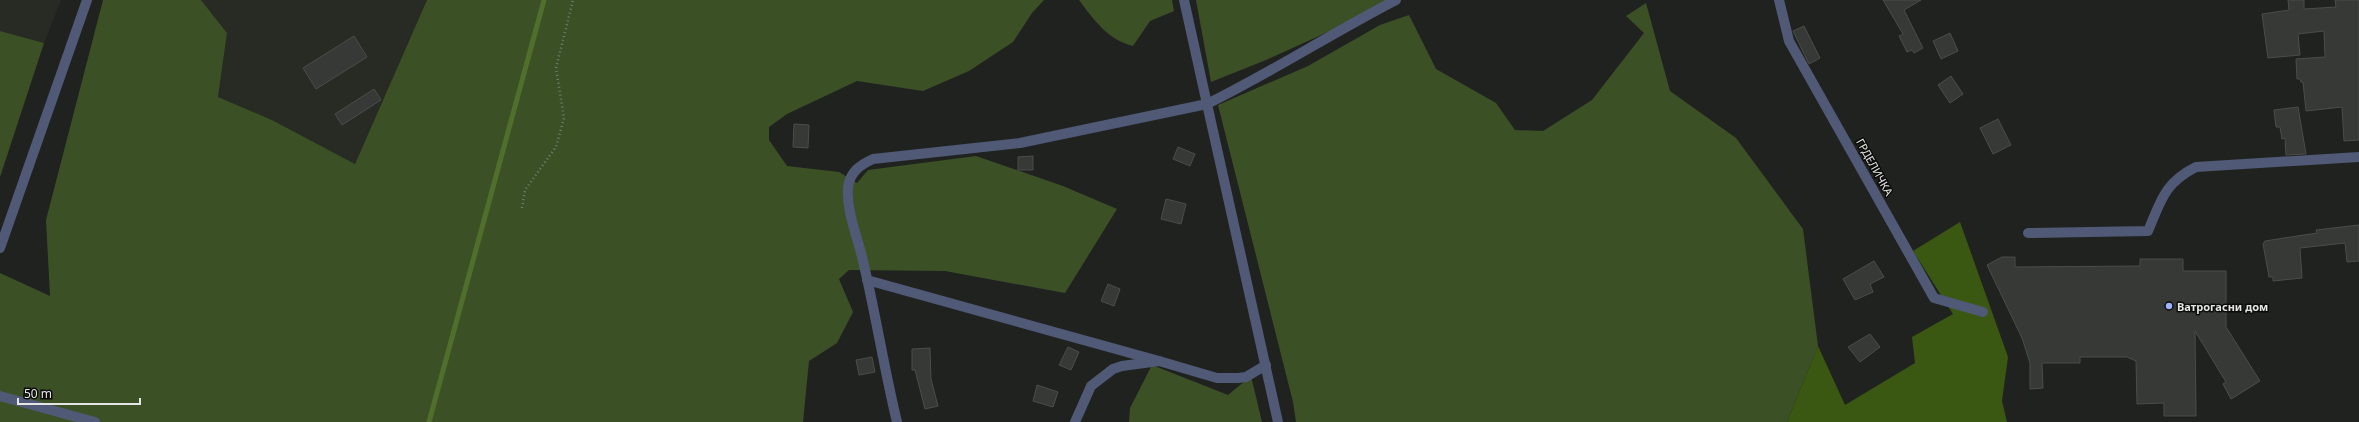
<svg xmlns="http://www.w3.org/2000/svg" width="2359" height="422" viewBox="0 0 2359 422" font-family="'Noto Sans',sans-serif">
	<style>
		.built { fill: #272b23 }
		.green { fill: #3c5026 }
		.forest { fill: #3b5812 }
		.lines { fill: none; stroke-linecap: round; stroke-linejoin: round }
		.stream { stroke: #506f2c; stroke-width: 5 }
		.building { fill: #373936; stroke: #4b4d4a }
		.path { stroke: #787a77; stroke-width: 2.5; stroke-dasharray: 1 3; stroke-linecap: butt }
		.minor { stroke: #505975; stroke-width: 10 }
		.poi-dot { fill: #9db4fd; stroke: #0a0b0a; stroke-width: 1.5 }
		.labels { text-anchor: middle; dominant-baseline: central; stroke-width: 3; stroke-linejoin: round; paint-order: stroke }
		.street-label { font-size: 11px; fill: #e4e6e3; stroke: #0a0b0a }
		.poi-label { font-size: 11px; font-weight: bold; fill: #e4e6e3; stroke: #0a0b0a; text-anchor: start }
	</style>
	<rect width="100%" height="100%" fill="#20221f"/>
	<g class="built">
		<polygon points="0,0 61,0 44,43 0,31"/>
		<polygon points="201,0 427,0 355,164 272,120 218,97 227,33"/>
	</g>
	<g class="green">
		<polygon points="103,0 201,0 227,33 218,97 272,120 355,164 427,0 1044,0 1032,13 1013,42 969,71 923,91 857,81 787,114 769,127 769,140 787,166 839,172 857,183 868,170 976,156 1063,186 1117,209 1065,293 945,271 849,270 839,279 853,312 837,343 809,361 803,422 0,422 0,273 50,296 46,220"/>
		<path d="M1079,0H1172L1174,11L1150,21L1133,46C1108,40 1094,20 1079,0Z"/>
		<polygon points="1196,0 1398,0 1266,60 1211,82"/>
		<polygon points="1646,3 1670,91 1736,138 1803,229 1818,346 1787,422 1296,422 1293,402 1218,105 1308,66 1380,25 1409,15 1436,69 1496,103 1515,130 1543,131 1592,100 1644,33 1626,16"/>
		<polygon points="0,31 44,43 0,177"/>
		<polygon points="1152,365 1228,395 1251,376 1262,422 1129,422 1130,408"/>
	</g>
	<polygon class="forest" points="1960,222 2008,357 2002,401 2007,422 1787,422 1818,346 1845,405 1915,363 1912,337 1953,314 1913,251"/>
	<g class="lines">
		<polyline class="stream" points="429,422 544,0"/>
	</g>
	<g class="building">
		<polygon points="1883,0 1921,0 1904,10 1923,48 1914,53 1912,50 1907,52 1899,36 1903,34"/>
		<polygon points="2288,0 2304,0 2304,9 2336,7 2335,0 2359,0 2359,140 2344,141 2342,107 2306,111 2303,82 2301,82 2300,79 2297,79 2296,59 2325,57 2324,31 2298,34 2300,55 2268,58 2262,14 2289,10"/>
		<polygon points="1804,26 1820,58 1809,64 1793,31"/>
		<polygon points="1950,33 1958,51 1941,59 1933,41"/>
		<polygon points="354,36 367,57 316,89 303,68"/>
		<polygon points="1951,76 1963,94 1950,103 1938,85"/>
		<polygon points="374,89 381,100 342,125 335,114"/>
		<polygon points="2298,107 2306,154 2286,155 2285,138 2282,139 2280,127 2276,127 2274,110"/>
		<polygon points="1998,119 2011,145 1993,154 1980,128"/>
		<polygon points="794,124 809,125 808,148 793,147"/>
		<polygon points="1178,147 1195,154 1190,166 1173,159"/>
		<polygon points="1033,156 1033,170 1018,170 1018,157"/>
		<polygon points="1166,199 1186,204 1181,224 1161,219"/>
		<polygon points="2359,225 2359,261 2347,262 2345,243 2300,248 2302,278 2273,281 2273,277 2269,277 2263,244 2265,241 2317,233 2316,230"/>
		<polygon points="2002,257 2015,257 2015,267 2140,266 2140,259 2183,259 2183,271 2226,271 2226,327 2260,381 2231,399 2223,384 2226,382 2195,331 2196,416 2164,416 2164,403 2137,404 2136,361 2127,357 2080,357 2080,363 2042,363 2043,388 2030,389 2030,363 2022,338 1987,265"/>
		<polygon points="1874,261 1884,277 1870,284 1873,292 1855,300 1843,279"/>
		<polygon points="1108,284 1120,289 1114,306 1101,301"/>
		<polygon points="1870,334 1880,347 1860,362 1848,347"/>
		<polygon points="1068,347 1079,352 1071,370 1059,365"/>
		<polygon points="930,348 931,379 938,406 925,409 915,370 912,370 912,349"/>
		<polygon points="872,357 875,372 859,375 856,360"/>
		<polygon points="1037,385 1058,392 1053,407 1033,401"/>
	</g>
	<g class="lines">
		<polyline class="path" points="522,208 525,190 556,147 564,118 556,68 573,0"/>
		<g class="minor">
			<polyline points="1779,0 1789,41 1934,298 1983,312"/>
			<path d="M2028,233L2148,231C2161,201 2164,183 2196,167L2359,157"/>
			<polyline points="0,248 87,0"/>
			<polyline points="867,280 1159,361"/>
			<polyline points="0,396 95,422"/>
			<path d="M897,422C884,369 876,315 863,261C858,238 846,211 848,187C850,172 860,165 873,159L1020,143L1207,104L1184,0"/>
			<polyline points="1075,422 1091,386 1113,369 1122,366 1159,361 1217,378 1238,378 1246,377 1266,365"/>
			<path d="M1278,422L1207,104C1272,72 1332,33 1396,0"/>
		</g>
	</g>
	<circle class="poi-dot" cx="2169" cy="306" r="4"/>
	<g class="labels">
		<g class="street-label">
			<text transform="translate(1875 167) rotate(61)">ГРДЕЛИЧКА</text>
		</g>
		<g class="poi-label">
			<text x="2177" y="306">Ватрогасни дом</text>
		</g>
	</g>
	<path d="M18 398v6h122v-6" fill="none" stroke="#e4e6e3" stroke-width="2"/>
	<text x="24" y="398" font-size="12" fill="#e4e6e3" stroke="#0a0b0a" stroke-width="3" paint-order="stroke">50 m</text>
</svg>
